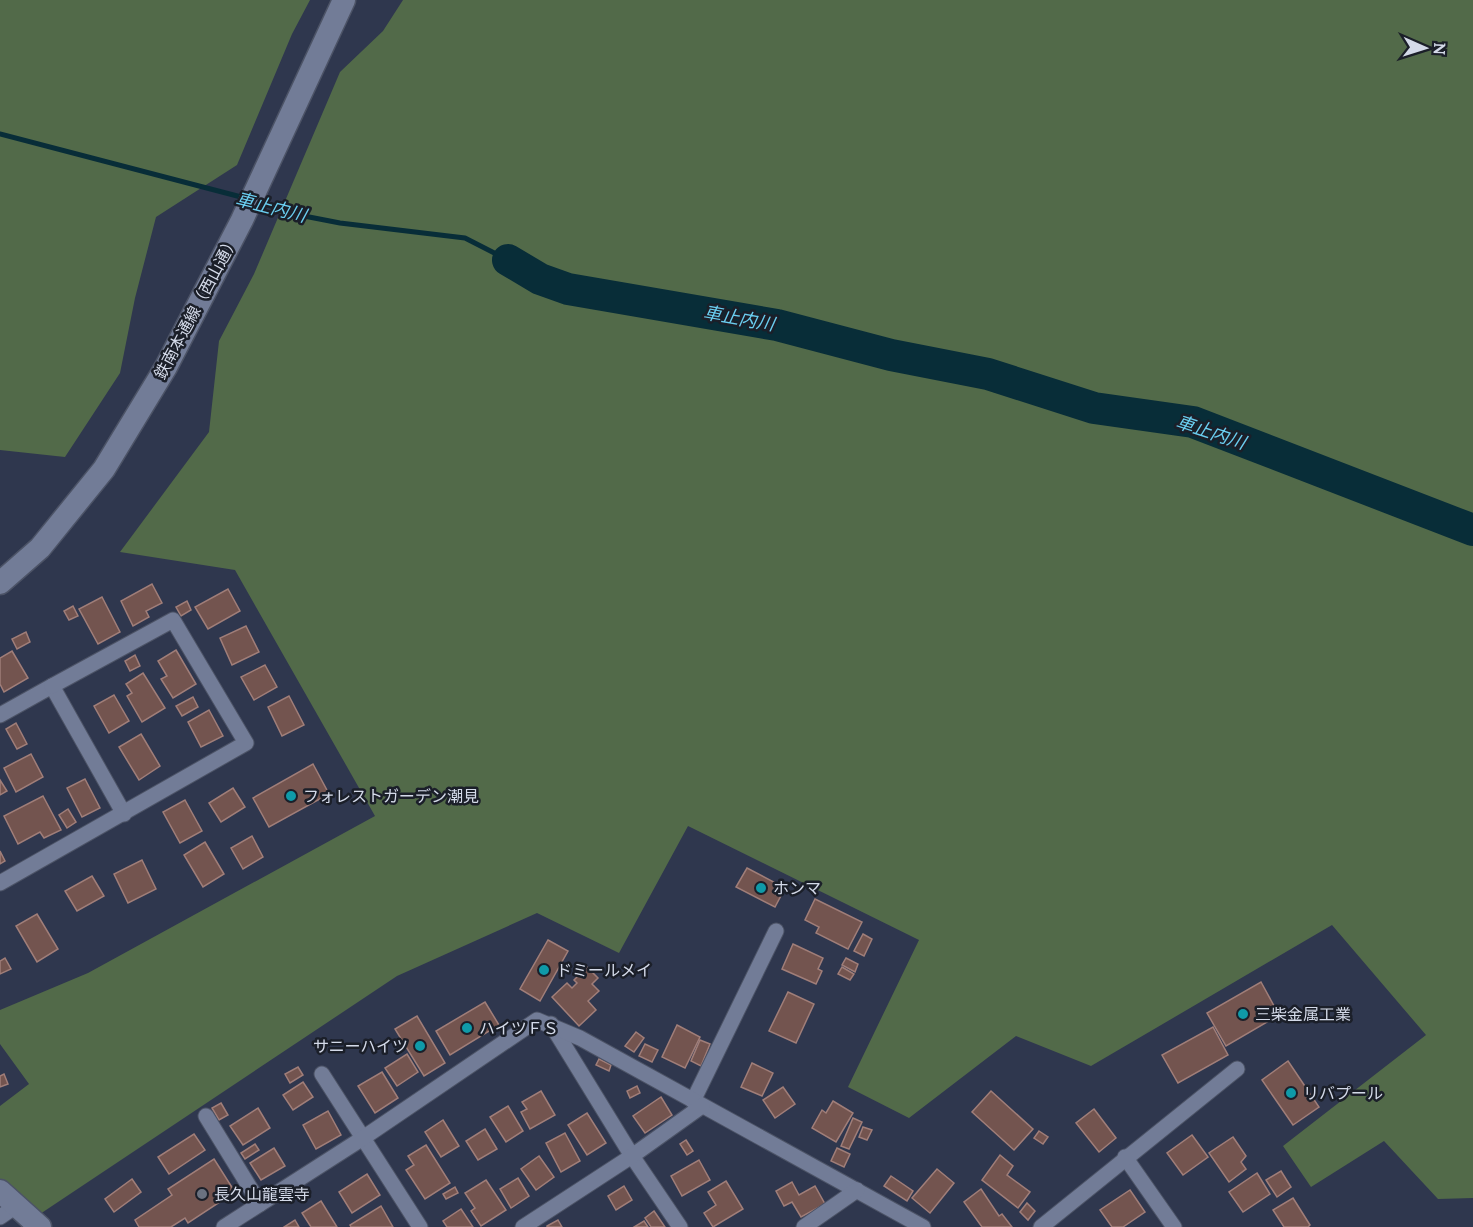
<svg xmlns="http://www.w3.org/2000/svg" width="1473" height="1227" viewBox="0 0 1473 1227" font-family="Lora,'Noto Sans JP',serif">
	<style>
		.green { fill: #526a49 }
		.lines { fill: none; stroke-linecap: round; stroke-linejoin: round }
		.stream { stroke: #082d38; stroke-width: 5 }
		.river { stroke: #082d38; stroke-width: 32 }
		.building { fill: #73544f; stroke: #a07e79; stroke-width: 1.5 }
		.street-casing { stroke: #4c5366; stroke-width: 17 }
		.secondary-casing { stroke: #4c5366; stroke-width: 25 }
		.street { stroke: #727c97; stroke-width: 15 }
		.secondary { stroke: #727c97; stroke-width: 22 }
		.culture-dot { fill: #0f9aa8; stroke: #1b1f29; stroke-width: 2 }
		.worship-dot { fill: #6b7280; stroke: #1b1f29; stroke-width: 2 }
		.labels { text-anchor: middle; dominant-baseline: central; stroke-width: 5; stroke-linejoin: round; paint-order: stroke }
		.street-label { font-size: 16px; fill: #d4dae9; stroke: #1b1f29 }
		.poi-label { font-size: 16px; fill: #d4dae9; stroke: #1b1f29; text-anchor: start }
		.water-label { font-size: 18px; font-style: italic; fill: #6acef0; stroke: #1b1f29 }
	</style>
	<rect width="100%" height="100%" fill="#2f374e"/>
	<g class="green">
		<polygon points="0,0 310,0 292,34 237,165 156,217 135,298 120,373 65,457 0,450"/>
		<polygon points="403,0 1473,0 1473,1198 1438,1199 1384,1141 1311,1187 1283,1146 1426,1035 1332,925 1091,1066 1016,1036 909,1118 848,1087 919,940 688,826 619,953 537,913 397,976 31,1220 0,1191 0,1106 29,1084 0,1044 0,1010 88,973 375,816 235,570 120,552 209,432 219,341 254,274 340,72 383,31"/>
	</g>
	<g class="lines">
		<g class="stream">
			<polyline points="0,134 245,198"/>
			<polyline points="257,202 304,216 340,223 465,238 508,260"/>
		</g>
		<polyline class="river" points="508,260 540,279 568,289 777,325 891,355 988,374 1094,408 1193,422 1473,530"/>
	</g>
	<g class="building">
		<polygon points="152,584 162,603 146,611 149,617 133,626 121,601"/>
		<polygon points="228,589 240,611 208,629 195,607"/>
		<polygon points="102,597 120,632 98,644 79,609"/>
		<polygon points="187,601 191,610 181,616 176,607"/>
		<polygon points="73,606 78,616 69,620 64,611"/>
		<polygon points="246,626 259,652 232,665 220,638"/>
		<polygon points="26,632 30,642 17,649 12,639"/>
		<polygon points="176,650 196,684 173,698 161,679 167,676 158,661"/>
		<polygon points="12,651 28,678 4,692 0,684 0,658"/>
		<polygon points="135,655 140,666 130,671 125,661"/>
		<polygon points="265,665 277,687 254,700 241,677"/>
		<polygon points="143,673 165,708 142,722 127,696 132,693 126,684"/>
		<polygon points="114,695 129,721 109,733 94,706"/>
		<polygon points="289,696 304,725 282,736 268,707"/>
		<polygon points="193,697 198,707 182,716 176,706"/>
		<polygon points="209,710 223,736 201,747 188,722"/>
		<polygon points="16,723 27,744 17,749 6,729"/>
		<polygon points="141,734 160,766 139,780 119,747"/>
		<polygon points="31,754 43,777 16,792 4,768"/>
		<polygon points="313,764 329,794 269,827 253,798"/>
		<polygon points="85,779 100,808 82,817 67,788"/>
		<polygon points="0,780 7,791 0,795"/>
		<polygon points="233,788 245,807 221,822 209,803"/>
		<polygon points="43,796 61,830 44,838 40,832 18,844 4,816"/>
		<polygon points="185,800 202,831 180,843 163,812"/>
		<polygon points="68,809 76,822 67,828 59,815"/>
		<polygon points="252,836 263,857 243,869 231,848"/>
		<polygon points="205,842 224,874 203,887 184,855"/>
		<polygon points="0,851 5,861 0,864"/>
		<polygon points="142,860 156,889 128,903 114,874"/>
		<polygon points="747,868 785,888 775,907 736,887"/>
		<polygon points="92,876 104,896 77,911 65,891"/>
		<polygon points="815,899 862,922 848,949 816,933 819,927 805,920"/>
		<polygon points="37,914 58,949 37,962 16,926"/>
		<polygon points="863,934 872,939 864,956 854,951"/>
		<polygon points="548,940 568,951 540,1001 520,989"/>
		<polygon points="793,944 823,958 818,969 822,971 816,984 782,969"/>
		<polygon points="5,958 11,969 0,974 0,961"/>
		<polygon points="846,958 858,964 855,972 842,965"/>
		<polygon points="587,967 598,978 592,984 599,991 588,1001 596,1010 579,1026 552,997 567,983 572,988 577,983 574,980"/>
		<polygon points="842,967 854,974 850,980 838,974"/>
		<polygon points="1261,982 1279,1015 1226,1046 1207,1013"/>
		<polygon points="788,992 814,1004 796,1043 769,1031"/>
		<polygon points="485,1002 499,1025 450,1055 436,1031"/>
		<polygon points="417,1016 445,1063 424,1076 395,1029"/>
		<polygon points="677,1025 700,1037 685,1068 662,1057"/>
		<polygon points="1213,1027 1228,1055 1178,1083 1162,1055"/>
		<polygon points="636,1032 644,1038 634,1052 625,1046"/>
		<polygon points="700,1040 710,1044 701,1066 691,1061"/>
		<polygon points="645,1044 658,1050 652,1062 639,1056"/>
		<polygon points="407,1054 418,1072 397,1086 385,1068"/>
		<polygon points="599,1059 611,1065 609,1071 596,1065"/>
		<polygon points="1288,1061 1319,1107 1293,1125 1262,1080"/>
		<polygon points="752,1063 773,1073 762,1096 741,1087"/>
		<polygon points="298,1067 303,1075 290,1083 285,1074"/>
		<polygon points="382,1072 398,1098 375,1113 358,1086"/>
		<polygon points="4,1074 8,1084 0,1087 0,1076"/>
		<polygon points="303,1082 313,1097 293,1110 283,1095"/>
		<polygon points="637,1086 640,1093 630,1098 627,1091"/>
		<polygon points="783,1087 795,1104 775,1118 763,1100"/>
		<polygon points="541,1091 555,1115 530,1129 521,1112 527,1109 522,1102"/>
		<polygon points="991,1091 1033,1129 1014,1150 972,1112"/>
		<polygon points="661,1097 672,1115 645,1133 633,1116"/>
		<polygon points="833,1101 853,1113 836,1142 812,1128 822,1110 826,1113"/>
		<polygon points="221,1103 228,1115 219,1120 212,1108"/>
		<polygon points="508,1106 523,1131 506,1142 490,1117"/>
		<polygon points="258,1108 270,1128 243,1145 230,1126"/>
		<polygon points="1094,1109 1116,1138 1099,1152 1076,1123"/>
		<polygon points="328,1111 341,1135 316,1149 303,1125"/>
		<polygon points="587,1113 606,1143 587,1155 568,1125"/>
		<polygon points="853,1118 862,1122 849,1149 841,1146"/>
		<polygon points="443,1120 459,1146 441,1157 425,1132"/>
		<polygon points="863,1127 872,1130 867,1140 859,1137"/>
		<polygon points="485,1129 497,1149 478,1160 466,1141"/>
		<polygon points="1039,1131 1048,1137 1043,1144 1034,1138"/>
		<polygon points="565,1133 580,1161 561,1172 546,1143"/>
		<polygon points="194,1134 205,1150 169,1174 158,1157"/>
		<polygon points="1192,1135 1208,1157 1183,1175 1167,1153"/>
		<polygon points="1233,1137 1246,1156 1241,1162 1246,1169 1229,1182 1209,1153"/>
		<polygon points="686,1140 693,1151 687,1155 680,1144"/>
		<polygon points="255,1144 259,1150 245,1159 241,1153"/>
		<polygon points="426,1145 450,1183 425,1199 406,1170 414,1165 408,1156"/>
		<polygon points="274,1148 285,1166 261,1180 250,1163"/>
		<polygon points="837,1148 850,1154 844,1167 831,1161"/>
		<polygon points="1000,1155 1013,1166 1007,1175 1030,1192 1018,1208 982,1180"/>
		<polygon points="539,1156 554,1177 536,1190 521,1169"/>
		<polygon points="214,1159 235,1192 188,1223 185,1218 171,1227 139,1227 135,1220 172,1195 168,1189"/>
		<polygon points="699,1160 710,1180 682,1196 671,1176"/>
		<polygon points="937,1169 954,1183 930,1213 912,1198"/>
		<polygon points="1281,1171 1291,1187 1277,1197 1266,1180"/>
		<polygon points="1257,1173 1270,1194 1243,1212 1229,1192"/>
		<polygon points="367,1174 380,1195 352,1213 339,1192"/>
		<polygon points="891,1176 913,1191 907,1201 884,1186"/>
		<polygon points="518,1178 529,1196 511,1208 500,1189"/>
		<polygon points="132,1179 141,1192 114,1212 105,1199"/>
		<polygon points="486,1180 506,1210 481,1226 471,1211 475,1208 465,1193"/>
		<polygon points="726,1181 743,1209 713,1227 704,1213 716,1205 708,1192"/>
		<polygon points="792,1182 799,1195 815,1186 825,1204 801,1217 792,1202 784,1206 776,1191"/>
		<polygon points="624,1186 632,1200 616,1210 608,1196"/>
		<polygon points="455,1187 458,1193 446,1199 443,1194"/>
		<polygon points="981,1189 999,1216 1002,1214 1012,1227 982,1227 964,1202"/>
		<polygon points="1130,1190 1145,1212 1123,1227 1112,1227 1100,1210"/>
		<polygon points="1293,1198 1310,1225 1308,1227 1284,1227 1273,1210"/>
		<polygon points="321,1201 337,1227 311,1227 302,1213"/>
		<polygon points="1027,1203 1035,1211 1028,1220 1020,1212"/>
		<polygon points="381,1206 393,1227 351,1227 350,1225"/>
		<polygon points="461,1209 473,1227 447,1227 443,1221"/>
		<polygon points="654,1211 665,1227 651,1227 645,1218"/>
		<polygon points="295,1220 299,1227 284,1227"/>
		<polygon points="558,1220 562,1227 547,1227 547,1226"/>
		<polygon points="644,1221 648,1227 634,1227"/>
	</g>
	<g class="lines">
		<defs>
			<g id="street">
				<polyline points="0,715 52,686 124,814"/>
				<polyline points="0,883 246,743 173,620 52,686"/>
				<polyline points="551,1024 632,1156 680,1227"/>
				<polyline points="322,1074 420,1227"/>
				<polyline points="693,1101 776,931"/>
				<polyline points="206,1116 260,1204"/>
				<polyline points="1125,1157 1174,1227"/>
				<polyline points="0,1217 16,1206"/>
				<polyline points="224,1227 363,1138 537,1020 580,1038 923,1227"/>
				<polyline points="523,1227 632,1156 702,1106"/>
				<polyline points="804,1227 857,1190"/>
				<polyline points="1041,1227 1237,1069"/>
			</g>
			<g id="secondary">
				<polyline points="0,583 40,548 104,469 166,367 242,220 344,0"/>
				<polyline points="0,1191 40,1227"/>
			</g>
		</defs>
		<use href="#street" class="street-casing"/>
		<use href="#secondary" class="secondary-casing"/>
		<use href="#street" class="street"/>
		<use href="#secondary" class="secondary"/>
	</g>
	<g class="culture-dot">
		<circle cx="291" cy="796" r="6"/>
		<circle cx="761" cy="888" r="6"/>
		<circle cx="544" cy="970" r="6"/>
		<circle cx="1243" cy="1014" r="6"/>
		<circle cx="467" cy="1028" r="6"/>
		<circle cx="420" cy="1046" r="6"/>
		<circle cx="1291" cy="1093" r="6"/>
	</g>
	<circle class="worship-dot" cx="202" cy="1194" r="6"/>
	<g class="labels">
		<g class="street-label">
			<text transform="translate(196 307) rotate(-62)">鉄南本通線（西山通）</text>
		</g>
		<g class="poi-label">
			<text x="303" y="796">フォレストガーデン潮見</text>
			<text x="773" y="888">ホンマ</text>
			<text x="556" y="970">ドミールメイ</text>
			<text x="1255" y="1014">三柴金属工業</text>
			<text x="479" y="1028">ハイツＦＳ</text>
			<text x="408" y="1046" text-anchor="end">サニーハイツ</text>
			<text x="1303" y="1093">リバプール</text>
			<text x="214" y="1194">長久山龍雲寺</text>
		</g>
		<g class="water-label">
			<text transform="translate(271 207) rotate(14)">車止内川</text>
			<text transform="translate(739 318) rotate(10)">車止内川</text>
			<text transform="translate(1211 432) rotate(18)">車止内川</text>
		</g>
	</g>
	<g transform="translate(1425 48) rotate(93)" stroke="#1b1f29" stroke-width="4.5" paint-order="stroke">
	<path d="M0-4.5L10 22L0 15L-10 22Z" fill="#d4dae9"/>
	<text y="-9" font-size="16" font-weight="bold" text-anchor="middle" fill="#d4dae9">N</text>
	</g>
</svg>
